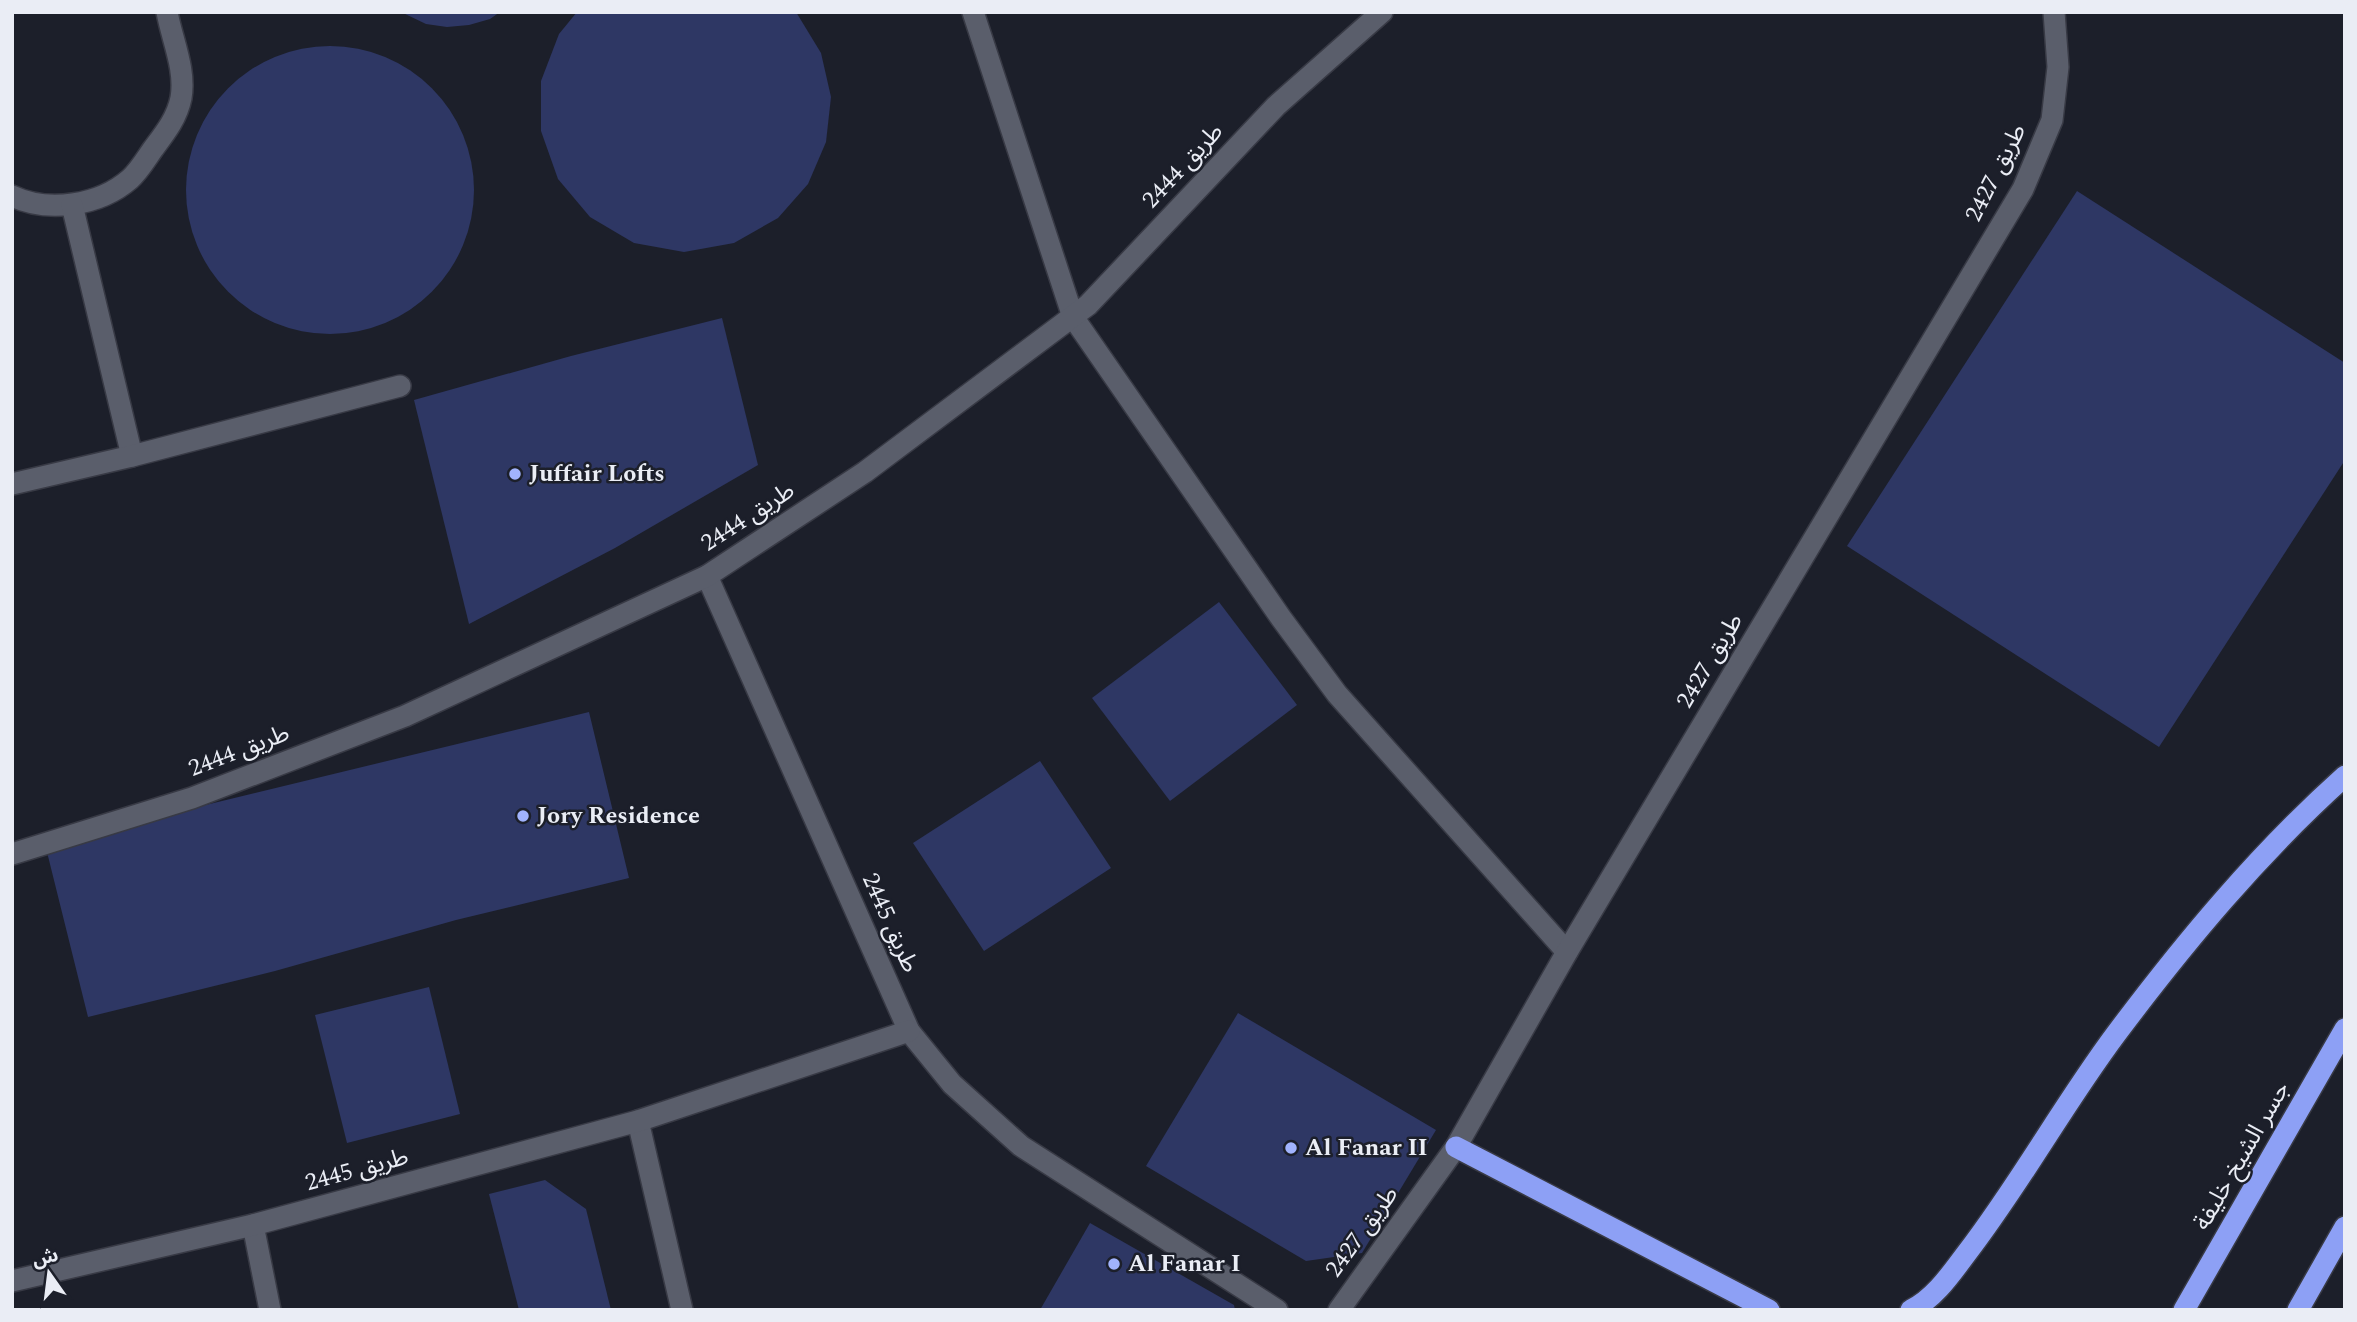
<svg xmlns="http://www.w3.org/2000/svg" width="2357" height="1322" viewBox="0 0 2357 1322" font-family="Spectral,'Noto Sans Arabic',serif">
	<style>
		.building { fill: #2e3764 }
		.lines { fill: none; stroke-linecap: round; stroke-linejoin: round }
		.minor-casing { stroke: #383a45; stroke-width: 24 }
		.highway-casing { stroke: #383a45; stroke-width: 24 }
		.minor { stroke: #5a5e6b; stroke-width: 21 }
		.highway { stroke: #8da0f5; stroke-width: 21 }
		.poi-dot { fill: #a1b3fd; stroke: #1c1f2a; stroke-width: 2.5 }
		.labels { text-anchor: middle; dominant-baseline: central; stroke-width: 5; stroke-linejoin: round; paint-order: stroke }
		.street-label { font-size: 24px; fill: #eaedf5; stroke: #1c1f2a }
		.poi-label { font-size: 24px; font-weight: bold; fill: #eaedf5; stroke: #1c1f2a; text-anchor: start }
	</style>
	<rect width="100%" height="100%" fill="#1c1f2a"/>
	<g class="building">
		<polygon points="401,12 500,12 490,19 469,25 447,27 426,24"/>
		<polygon points="577,12 796,12 821,53 831,97 826,142 808,184 778,218 734,243 684,252 634,243 590,217 558,179 541,131 541,81 559,34"/>
		<circle cx="330" cy="190" r="144"/>
		<polygon points="2077,191 2345,363 2345,460 2159,747 1847,546"/>
		<polygon points="722,318 758,465 615,548 469,624 414,400 571,356"/>
		<polygon points="1219,602 1297,705 1170,801 1092,698"/>
		<polygon points="589,712 629,878 456,920 275,971 88,1017 45,844"/>
		<polygon points="1040,761 1111,868 984,951 913,843"/>
		<polygon points="429,987 460,1114 347,1143 315,1015"/>
		<polygon points="1238,1013 1436,1130 1362,1253 1306,1261 1146,1166"/>
		<polygon points="545,1180 586,1209 611,1310 519,1310 489,1194"/>
		<polygon points="1090,1223 1234,1305 1235,1310 1040,1310"/>
	</g>
	<g class="lines">
		<defs>
			<g id="minor">
				<polyline points="973,12 1073,317 1281,618 1337,694 1567,952"/>
				<path d="M12,196C48,213 99,206 130,179C139,171 146,159 153,149C165,133 177,118 181,98C186,69 172,40 167,12"/>
				<polyline points="72,205 132,456"/>
				<polyline points="12,484 132,456 400,386"/>
				<polyline points="707,576 909,1031 952,1084 1021,1146 1277,1310"/>
				<polyline points="12,854 192,798 405,716 707,576 865,472 1088,305 1276,106 1382,12"/>
				<polyline points="638,1121 682,1310"/>
				<polyline points="253,1225 270,1310"/>
				<polyline points="12,1281 253,1225 638,1121 909,1031"/>
				<polyline points="1339,1310 1456,1147 1567,952 2023,189 2052,120 2058,67 2054,12"/>
			</g>
			<g id="highway">
				<polyline points="1456,1147 1769,1310"/>
				<path d="M1911,1310C1934,1299 1951,1274 1966,1254C2020,1184 2063,1105 2116,1034C2185,942 2259,853 2345,776"/>
				<polyline points="2184,1310 2345,1029"/>
				<polyline points="2298,1310 2345,1227"/>
			</g>
		</defs>
		<use href="#minor" class="minor-casing"/>
		<use href="#highway" class="highway-casing"/>
		<use href="#minor" class="minor"/>
		<use href="#highway" class="highway"/>
	</g>
	<g class="poi-dot">
		<circle cx="515" cy="474" r="7"/>
		<circle cx="523" cy="816" r="7"/>
		<circle cx="1291" cy="1148" r="7"/>
		<circle cx="1114" cy="1264" r="7"/>
	</g>
	<g class="labels">
		<g class="street-label">
			<text transform="translate(1183 166) rotate(-47)">طريق 2444</text>
			<text transform="translate(1996 173) rotate(-63)">طريق 2427</text>
			<text transform="translate(748 517) rotate(-33)">طريق 2444</text>
			<text transform="translate(1710 661) rotate(-59)">طريق 2427</text>
			<text transform="translate(239 751) rotate(-21)">طريق 2444</text>
			<text transform="translate(890 923) rotate(66)">طريق 2445</text>
			<text transform="translate(2242 1156) rotate(-60)">جسر الشيخ خليفة</text>
			<text transform="translate(357 1170) rotate(-15)">طريق 2445</text>
			<text transform="translate(1362 1232) rotate(-54)">طريق 2427</text>
		</g>
		<g class="poi-label">
			<text x="529" y="474">Juffair Lofts</text>
			<text x="537" y="816">Jory Residence</text>
			<text x="1305" y="1148">Al Fanar II</text>
			<text x="1128" y="1264">Al Fanar I</text>
		</g>
	</g>
	<rect width="2357" height="1322" fill="none" stroke="#eaedf5" stroke-width="28"/>
	<g transform="translate(49 1273) rotate(346)" stroke="#1c1f2a" stroke-width="5" paint-order="stroke">
	<path d="M0-5L12 26L0 18L-12 26Z" fill="#eaedf5"/>
	<text y="-10" font-size="19" font-weight="bold" text-anchor="middle" fill="#eaedf5">ش</text>
	</g>
</svg>
